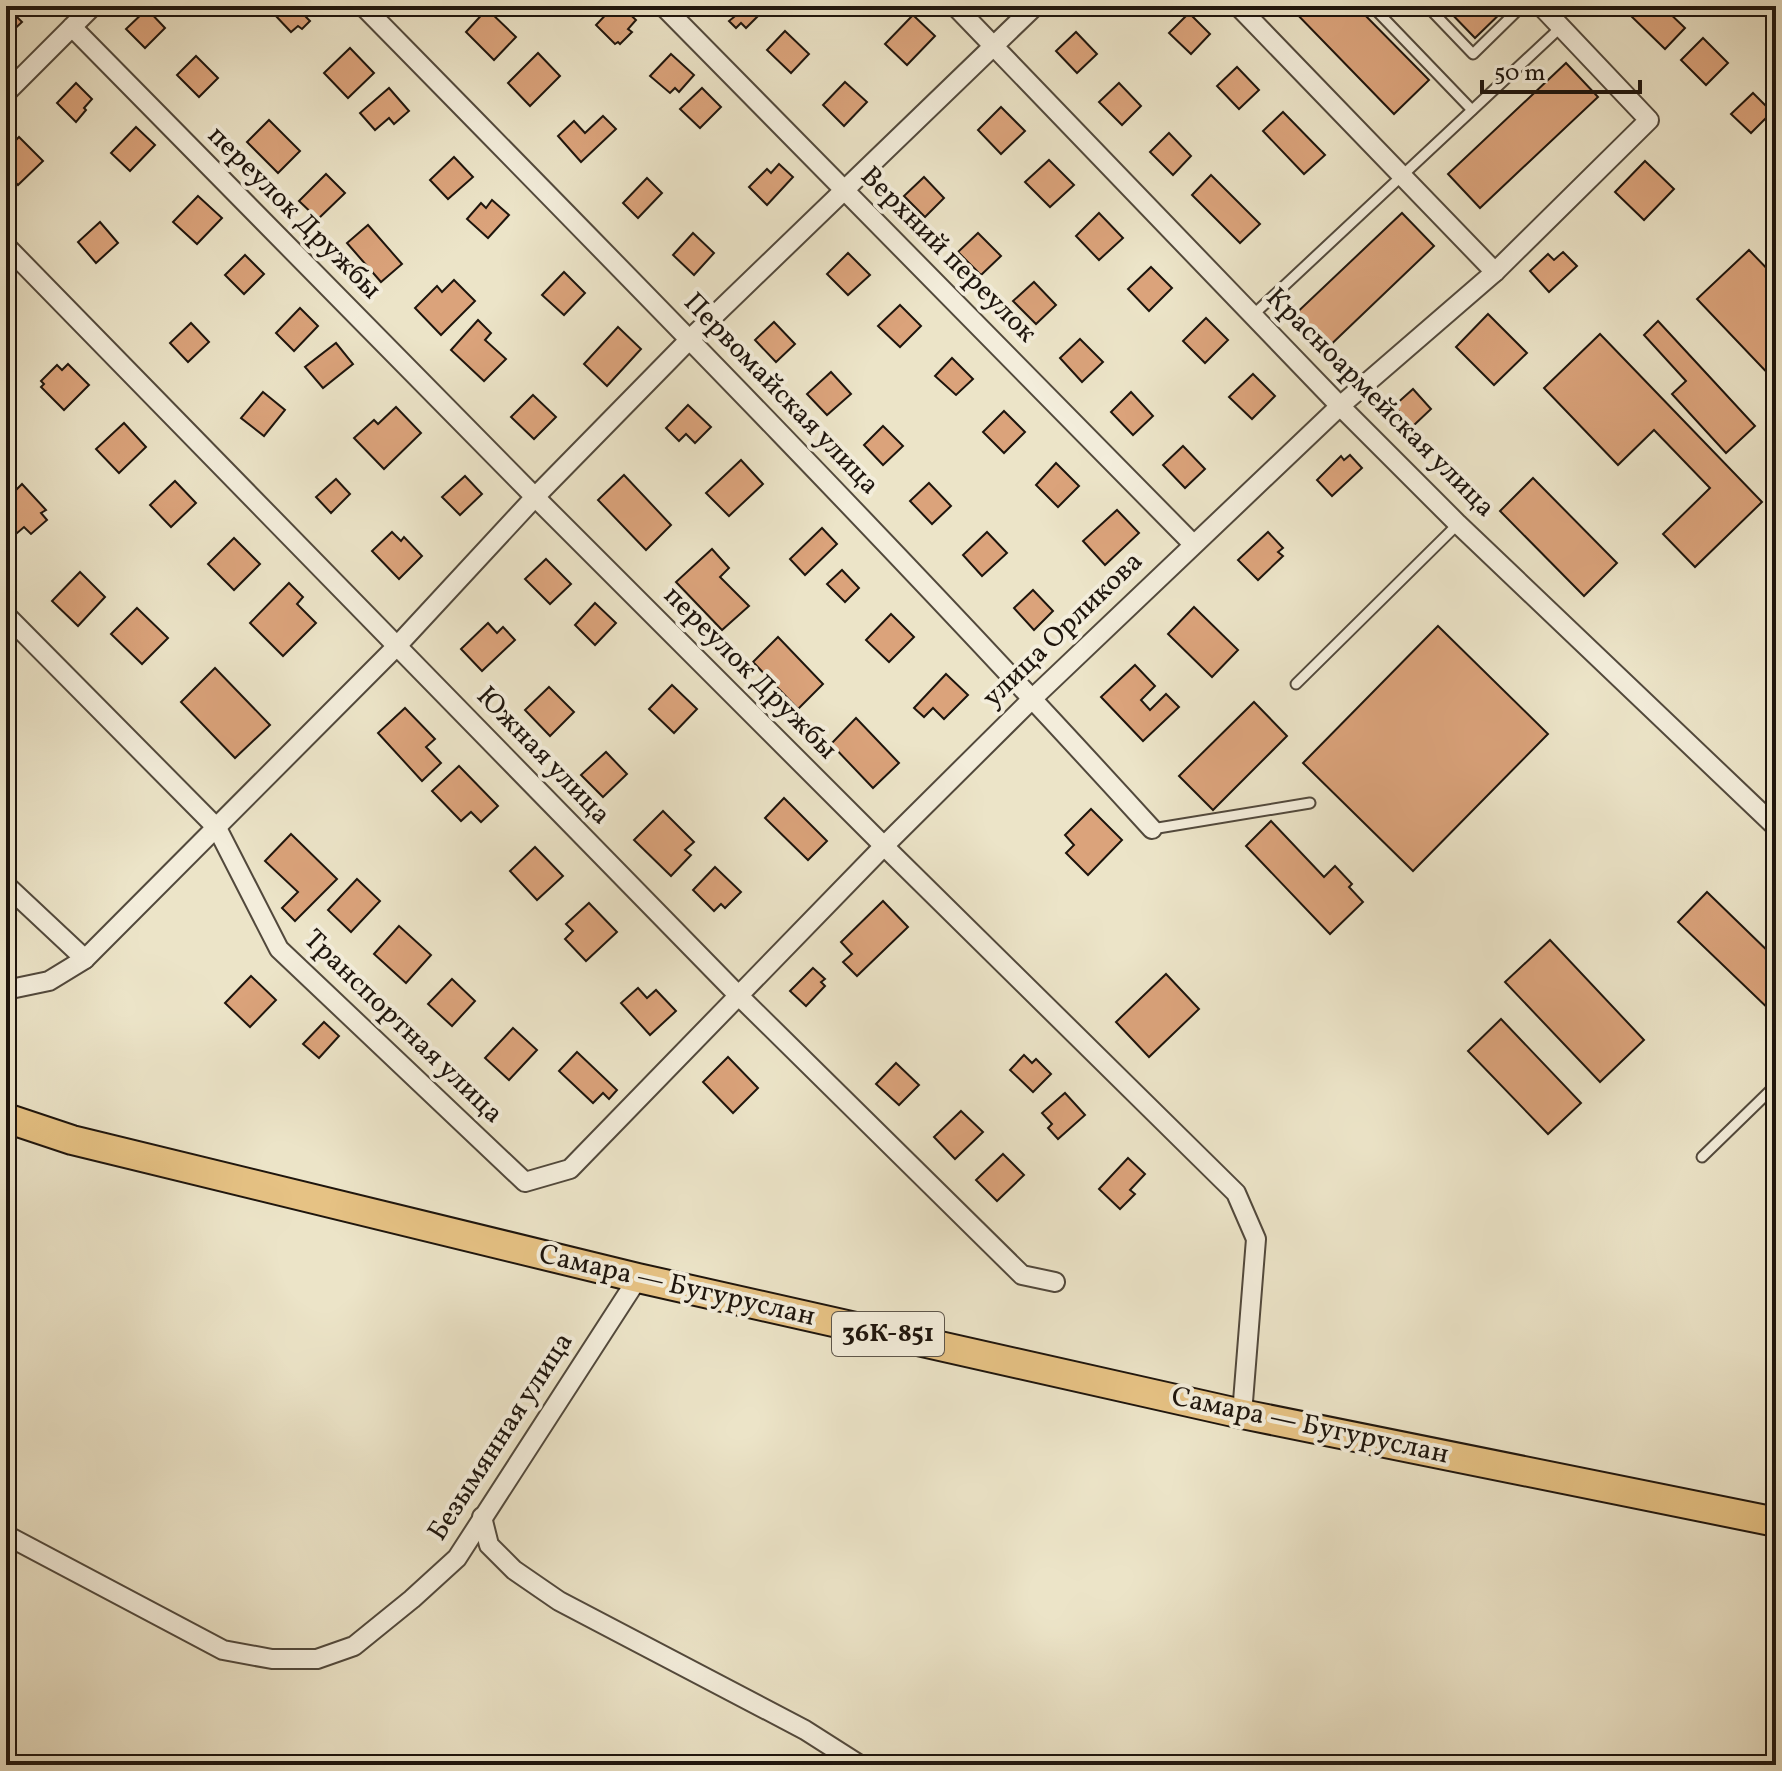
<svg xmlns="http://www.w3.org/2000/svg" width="1782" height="1771" viewBox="0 0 1782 1771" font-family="Vollkorn,serif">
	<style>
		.building { fill: #dba37b; stroke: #1e150d; stroke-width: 2 }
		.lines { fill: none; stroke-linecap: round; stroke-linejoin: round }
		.service-casing { stroke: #52493c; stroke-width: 13 }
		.minor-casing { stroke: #52493c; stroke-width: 22 }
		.primary-casing { stroke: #1e150d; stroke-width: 32 }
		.service { stroke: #f3eddb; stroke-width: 9 }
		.minor { stroke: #f3eddb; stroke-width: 18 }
		.primary { stroke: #e6c284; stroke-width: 28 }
		.labels { text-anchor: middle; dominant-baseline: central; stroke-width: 8; stroke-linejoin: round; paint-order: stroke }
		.shield { fill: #f3eddb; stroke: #5e564b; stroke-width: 2 }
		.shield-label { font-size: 26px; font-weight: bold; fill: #1e150d }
		.street-label { font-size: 28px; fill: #1e150d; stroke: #f3eddb }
	</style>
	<rect width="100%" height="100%" fill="#ece4c8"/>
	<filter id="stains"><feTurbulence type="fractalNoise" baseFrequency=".0025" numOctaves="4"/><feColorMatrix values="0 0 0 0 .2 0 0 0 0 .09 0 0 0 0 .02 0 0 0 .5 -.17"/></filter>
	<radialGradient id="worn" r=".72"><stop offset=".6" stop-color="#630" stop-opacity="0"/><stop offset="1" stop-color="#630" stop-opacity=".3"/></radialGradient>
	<g class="building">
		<polygon points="6,6 22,22 6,37"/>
		<polygon points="282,6 308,6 312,9 305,16 310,21 302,29 298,26 291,32 274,14"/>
		<polygon points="614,6 621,6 636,20 628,29 632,32 620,44 618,42 615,44 596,25"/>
		<polygon points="723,6 762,6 765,9 746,28 741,23 736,28 729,21 734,17"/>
		<polygon points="1289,6 1356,6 1429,80 1394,114"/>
		<polygon points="1444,6 1508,6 1475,38"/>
		<polygon points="1637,6 1662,6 1685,28 1665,49 1629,14"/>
		<polygon points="147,9 165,28 145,48 126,29"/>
		<polygon points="487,9 516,37 494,60 466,32"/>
		<polygon points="1189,13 1210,34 1191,54 1169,33"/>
		<polygon points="913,15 935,36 907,65 885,44"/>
		<polygon points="785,31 809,54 791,73 767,50"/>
		<polygon points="1076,32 1097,54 1077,73 1056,51"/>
		<polygon points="1703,38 1728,63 1706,85 1681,60"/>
		<polygon points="350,48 374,73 348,98 324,73"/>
		<polygon points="538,53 560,76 530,106 508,83"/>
		<polygon points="671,54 694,75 679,92 675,88 670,93 650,76"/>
		<polygon points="196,56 218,78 199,97 177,75"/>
		<polygon points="1566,63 1598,97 1480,208 1448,174"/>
		<polygon points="1237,67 1259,90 1239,109 1217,86"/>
		<polygon points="845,82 867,102 844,126 823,105"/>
		<polygon points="76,83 92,99 84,108 86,110 76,122 57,103"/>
		<polygon points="1119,83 1141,106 1122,125 1099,102"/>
		<polygon points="389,88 409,111 394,124 389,118 375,130 360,113"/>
		<polygon points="702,88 721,107 700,128 680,109"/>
		<polygon points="1753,93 1772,112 1751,133 1731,114"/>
		<polygon points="1001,107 1025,131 1001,154 978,130"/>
		<polygon points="1283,112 1325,155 1304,174 1263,131"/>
		<polygon points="603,116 616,129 581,162 558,136 574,121 585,133"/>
		<polygon points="269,120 300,151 278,173 247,142"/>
		<polygon points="136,127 155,145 130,171 111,153"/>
		<polygon points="1169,133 1191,156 1173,175 1150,152"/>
		<polygon points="19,137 43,161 18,185 6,173 6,150"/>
		<polygon points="454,157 473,177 448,199 430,180"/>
		<polygon points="1049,160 1074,185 1050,207 1025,182"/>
		<polygon points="1645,161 1674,189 1644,220 1615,192"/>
		<polygon points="779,164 793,177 767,205 749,187 767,169 771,173"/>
		<polygon points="326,174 345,193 318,219 299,201"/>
		<polygon points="1211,175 1260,224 1240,243 1192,195"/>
		<polygon points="924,177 944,198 925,217 904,196"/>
		<polygon points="647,178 662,193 638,218 623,203"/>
		<polygon points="198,196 222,218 197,244 173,222"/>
		<polygon points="492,200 509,215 488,238 467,219 481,203 486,208"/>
		<polygon points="1099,213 1123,238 1099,260 1076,236"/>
		<polygon points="1402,213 1434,246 1321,354 1289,320"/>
		<polygon points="100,222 118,243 96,263 78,242"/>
		<polygon points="368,225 402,264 381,282 347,243"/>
		<polygon points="693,233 714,253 694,275 673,255"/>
		<polygon points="978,233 1001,256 981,275 958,252"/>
		<polygon points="1749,250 1776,278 1776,382 1697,299"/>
		<polygon points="1563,252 1577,266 1549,292 1530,271 1548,254 1554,260"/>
		<polygon points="848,253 870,275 848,295 827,274"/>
		<polygon points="245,255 264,274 244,294 225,275"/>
		<polygon points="1151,267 1172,288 1149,311 1128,289"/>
		<polygon points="564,272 585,293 564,315 542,295"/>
		<polygon points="454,280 475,301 441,335 415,308 437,286 442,292"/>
		<polygon points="1034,282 1056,305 1036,324 1013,301"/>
		<polygon points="900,305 921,326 900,347 878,326"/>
		<polygon points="300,308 318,326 294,351 276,333"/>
		<polygon points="1488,314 1527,353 1494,385 1456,347"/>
		<polygon points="1206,318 1228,340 1205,363 1183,341"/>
		<polygon points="478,320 491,333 485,340 506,359 484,381 451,350"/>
		<polygon points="1658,321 1755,426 1726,453 1672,394 1686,381 1644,335"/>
		<polygon points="774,322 795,344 776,362 755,340"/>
		<polygon points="191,323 209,342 188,362 170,343"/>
		<polygon points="618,327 641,349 607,386 584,364"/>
		<polygon points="1600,334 1762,502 1695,567 1663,534 1710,488 1654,430 1618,465 1544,388"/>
		<polygon points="1080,339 1103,362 1082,382 1060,358"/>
		<polygon points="336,343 353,364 323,388 305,367"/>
		<polygon points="952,358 973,379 956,395 935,376"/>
		<polygon points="68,364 89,385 64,410 41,387 44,384 41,381 57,365 62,370"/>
		<polygon points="831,372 851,394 827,415 807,394"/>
		<polygon points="1253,374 1275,396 1252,419 1229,397"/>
		<polygon points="1413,389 1431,409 1413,426 1394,406"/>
		<polygon points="263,392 285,410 264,436 241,418"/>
		<polygon points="1131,392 1153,416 1133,435 1111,412"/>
		<polygon points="533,395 556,417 534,439 511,417"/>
		<polygon points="688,405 711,427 695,443 686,434 679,441 666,428"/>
		<polygon points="396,407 421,433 384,469 354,438 374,420 378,424"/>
		<polygon points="1004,411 1025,432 1004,453 983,432"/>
		<polygon points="124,423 146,447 119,473 96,449"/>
		<polygon points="883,426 903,446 883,465 864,445"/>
		<polygon points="1183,446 1205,469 1185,488 1163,465"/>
		<polygon points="1350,455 1362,468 1332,496 1317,480 1341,456 1344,460"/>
		<polygon points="741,460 763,484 729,516 706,493"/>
		<polygon points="1056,463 1079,486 1058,507 1036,485"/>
		<polygon points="624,475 671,525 646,550 598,500"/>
		<polygon points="465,476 482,494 460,515 442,497"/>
		<polygon points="1533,478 1617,563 1584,596 1500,511"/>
		<polygon points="336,479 350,494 331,513 316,497"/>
		<polygon points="175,481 196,503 171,527 150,505"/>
		<polygon points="929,483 951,506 932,524 910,501"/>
		<polygon points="22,484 46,510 41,513 47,520 31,534 24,527 16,534 6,524 6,500"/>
		<polygon points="1117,510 1139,533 1105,565 1083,541"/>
		<polygon points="822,528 837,544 805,575 790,559"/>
		<polygon points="392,532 401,541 404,537 422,556 399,579 372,551"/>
		<polygon points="987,532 1007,553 982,576 963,555"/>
		<polygon points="1268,532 1283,548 1278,552 1283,556 1258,580 1238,560"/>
		<polygon points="234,538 260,564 234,590 208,564"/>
		<polygon points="712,549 729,568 720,577 749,606 722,630 676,582"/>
		<polygon points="546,559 571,584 550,604 525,579"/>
		<polygon points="842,570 859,588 845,602 827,584"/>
		<polygon points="80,572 105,597 78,626 52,601"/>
		<polygon points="289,583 303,597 297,604 316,623 283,656 250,623"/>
		<polygon points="1033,590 1053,611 1034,630 1014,608"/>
		<polygon points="595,603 616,623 595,645 575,625"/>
		<polygon points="1194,607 1238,650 1212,677 1168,634"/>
		<polygon points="137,608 168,638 142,664 111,634"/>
		<polygon points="891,614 914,637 889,662 866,640"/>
		<polygon points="488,623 497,633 503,627 515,640 482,671 461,649"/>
		<polygon points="1438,626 1548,734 1413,871 1303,763"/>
		<polygon points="778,637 823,684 798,709 753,662"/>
		<polygon points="1135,665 1155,686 1141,700 1150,710 1166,694 1179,707 1143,741 1101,697"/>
		<polygon points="215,668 270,725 235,758 181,702"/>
		<polygon points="946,674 968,695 944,719 933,708 924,717 914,708"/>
		<polygon points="672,685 697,709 674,733 649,709"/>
		<polygon points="549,687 574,712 550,736 525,710"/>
		<polygon points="1254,702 1287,736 1213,810 1179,776"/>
		<polygon points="405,708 435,739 426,747 441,763 422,781 378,733"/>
		<polygon points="856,718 899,763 873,788 831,744"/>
		<polygon points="606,752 627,774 603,797 581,775"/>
		<polygon points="459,766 498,806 481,822 471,812 461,821 432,791"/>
		<polygon points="784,798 827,841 808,860 765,818"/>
		<polygon points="1091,809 1122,840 1088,875 1066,853 1074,845 1065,835"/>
		<polygon points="663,811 694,842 685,850 691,855 671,876 634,840"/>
		<polygon points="1271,821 1324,877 1335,866 1352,884 1349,887 1363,902 1330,934 1246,846"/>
		<polygon points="291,834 337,879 295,921 282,908 298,892 265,861"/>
		<polygon points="535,847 563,876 537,900 510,871"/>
		<polygon points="715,867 741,892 725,908 721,904 714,911 693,890"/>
		<polygon points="357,879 380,901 351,932 328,910"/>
		<polygon points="1707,892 1776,959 1776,1016 1678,922"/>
		<polygon points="883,901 908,927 857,976 843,962 852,954 841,942"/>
		<polygon points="589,903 617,932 586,961 565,939 573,931 566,924"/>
		<polygon points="399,926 431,955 406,983 374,954"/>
		<polygon points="1550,940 1644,1040 1600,1082 1505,982"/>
		<polygon points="813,968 825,979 821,982 825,986 806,1006 790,991"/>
		<polygon points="1166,974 1199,1009 1149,1057 1116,1022"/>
		<polygon points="251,976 276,1000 250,1027 225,1003"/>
		<polygon points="452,979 475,1001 452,1026 428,1004"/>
		<polygon points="638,988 647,998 656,990 676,1011 650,1035 621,1003"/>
		<polygon points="1501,1019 1581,1103 1548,1134 1468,1051"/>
		<polygon points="324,1022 339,1036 319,1058 303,1044"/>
		<polygon points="513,1028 537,1050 509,1080 485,1058"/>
		<polygon points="577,1052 617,1090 609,1099 603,1093 593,1103 559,1071"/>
		<polygon points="1024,1055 1032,1063 1036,1059 1051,1074 1033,1092 1010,1070"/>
		<polygon points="728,1057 758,1088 733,1113 703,1082"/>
		<polygon points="896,1063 919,1085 899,1105 876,1084"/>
		<polygon points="1065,1093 1085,1115 1058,1139 1048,1128 1052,1124 1042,1113"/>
		<polygon points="961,1111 983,1132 955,1159 934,1137"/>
		<polygon points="1003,1154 1024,1175 997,1201 976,1180"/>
		<polygon points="1128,1158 1145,1174 1130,1190 1135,1194 1120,1209 1099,1189"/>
	</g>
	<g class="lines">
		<defs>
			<g id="service">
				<polyline points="1372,6 1472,110"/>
				<polyline points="1427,6 1473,54 1522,6"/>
				<polyline points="1253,315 1561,27"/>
				<polyline points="1296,684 1458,524"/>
				<polyline points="1152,829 1310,803"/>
				<polyline points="1702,1157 1776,1085"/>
			</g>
			<g id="minor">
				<path d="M363,6C629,277 896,548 1152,829"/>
				<polyline points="663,6 1193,544"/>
				<polyline points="955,6 1340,406 1458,524 1776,827"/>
				<polyline points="1238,6 1495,272"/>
				<polyline points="72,27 535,497 884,846 1236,1193 1256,1239 1242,1414"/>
				<polyline points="6,93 93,6"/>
				<polyline points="6,246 738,995 1022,1275 1055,1282"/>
				<polyline points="6,615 217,828 279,949 525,1182 570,1169 884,846 1033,698 1340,406 1495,272 1649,120 1541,6"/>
				<polyline points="6,885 85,959"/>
				<polyline points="6,990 49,981 85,959 397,646 535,497 690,339 1035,6"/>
				<polyline points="482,1517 489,1545 514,1570 559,1601 805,1730 860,1765"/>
				<polyline points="6,1535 223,1650 272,1659 317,1659 354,1646 412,1599 457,1558 638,1278"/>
			</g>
			<polyline id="primary" points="6,1118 72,1140 638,1278 1242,1414 1776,1522"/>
		</defs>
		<use href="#service" class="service-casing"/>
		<use href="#minor" class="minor-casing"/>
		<use href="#primary" class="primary-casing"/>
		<use href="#service" class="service"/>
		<use href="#minor" class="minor"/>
		<use href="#primary" class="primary"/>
	</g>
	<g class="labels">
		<rect class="shield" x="832" y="1312" width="112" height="44" rx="6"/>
		<g class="shield-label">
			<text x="888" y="1334">36К-851</text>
		</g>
		<g class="street-label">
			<text transform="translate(294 213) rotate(45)">переулок Дружбы</text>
			<text transform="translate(948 255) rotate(45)">Верхний переулок</text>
			<text transform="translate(781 394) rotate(46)">Первомайская улица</text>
			<text transform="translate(1380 403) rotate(45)">Красноармейская улица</text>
			<text transform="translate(1063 630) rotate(-44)">улица Орликова</text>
			<text transform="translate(750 673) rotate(45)">переулок Дружбы</text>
			<text transform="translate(543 756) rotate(46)">Южная улица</text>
			<text transform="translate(403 1027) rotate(44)">Транспортная улица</text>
			<text transform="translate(677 1286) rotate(13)">Самара — Бугуруслан</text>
			<text transform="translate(1310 1426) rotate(12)">Самара — Бугуруслан</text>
			<text transform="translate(501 1437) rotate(-57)">Безымянная улица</text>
		</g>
	</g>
	<rect width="1782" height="1771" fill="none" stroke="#ece4c8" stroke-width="32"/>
	<rect x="8" y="8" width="1766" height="1755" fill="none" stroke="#1e150d" stroke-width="4"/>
	<rect x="16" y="16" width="1750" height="1739" fill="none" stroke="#1e150d" stroke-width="2"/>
	<path d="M1482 80v12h158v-12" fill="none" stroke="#1e150d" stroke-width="4"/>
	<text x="1494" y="80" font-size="24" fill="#1e150d" stroke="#f3eddb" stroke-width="6" paint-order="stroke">50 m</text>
	<rect width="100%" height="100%" filter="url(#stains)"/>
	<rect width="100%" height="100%" fill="url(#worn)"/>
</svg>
